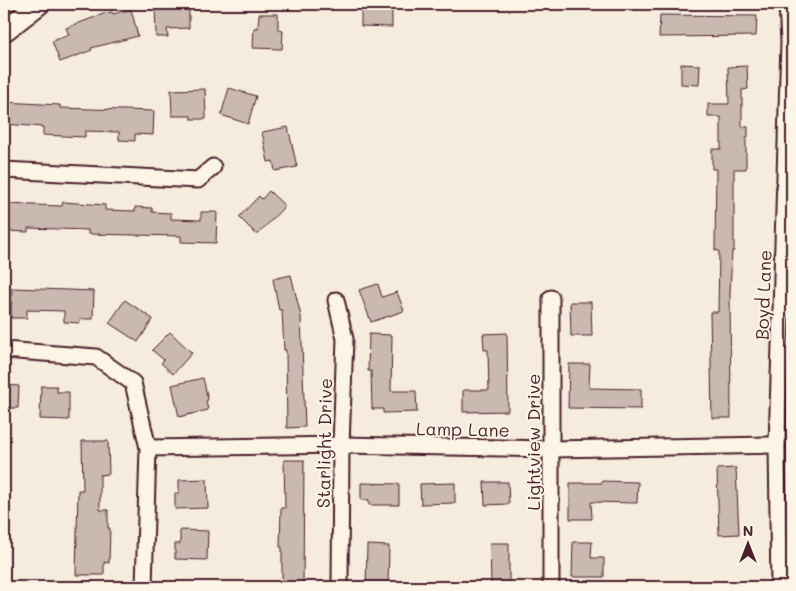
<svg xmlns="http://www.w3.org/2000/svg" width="796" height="591" viewBox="0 0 796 591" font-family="Mali,sans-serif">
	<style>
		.building { fill: #cab9b1; stroke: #4a1f2b }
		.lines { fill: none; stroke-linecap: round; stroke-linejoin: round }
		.minor-casing { stroke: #4a1f2b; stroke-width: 19 }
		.tertiary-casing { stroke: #4a1f2b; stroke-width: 24 }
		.minor { stroke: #fcf5e5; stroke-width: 15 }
		.tertiary { stroke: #fcf5e5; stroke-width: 20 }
		.labels { text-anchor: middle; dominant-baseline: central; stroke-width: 4; stroke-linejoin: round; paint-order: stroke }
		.street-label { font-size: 18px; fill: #4a1f2b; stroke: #fcf5e5 }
	</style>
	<rect width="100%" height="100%" fill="#f5ecde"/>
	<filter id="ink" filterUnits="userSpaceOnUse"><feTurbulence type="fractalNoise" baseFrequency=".02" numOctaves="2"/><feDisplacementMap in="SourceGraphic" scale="10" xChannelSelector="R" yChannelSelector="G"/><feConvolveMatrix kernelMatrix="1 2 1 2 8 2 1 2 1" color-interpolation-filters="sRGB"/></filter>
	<g filter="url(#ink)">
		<g class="building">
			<polygon points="155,4 189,4 189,28 167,29 168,37 156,37"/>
			<polygon points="361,6 392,8 392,27 361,26"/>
			<polygon points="131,9 138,36 91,48 92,50 60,62 52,41 69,35 66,28 103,14 112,12 113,14"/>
			<polygon points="259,14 278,14 278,30 283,31 282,49 253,48 254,28 258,28"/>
			<polygon points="660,15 757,16 756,36 659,37"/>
			<polygon points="681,64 700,65 699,85 681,84"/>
			<polygon points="747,66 748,89 742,90 742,127 748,127 748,138 746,138 746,169 734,169 734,251 732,251 730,293 731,418 712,418 710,312 718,312 719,251 715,250 716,169 712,169 712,149 721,149 721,117 708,117 708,104 729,104 728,67"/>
			<polygon points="229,88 256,96 248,124 221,115"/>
			<polygon points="205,89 206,119 191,119 191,116 172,116 171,90"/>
			<polygon points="4,102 60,105 60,108 154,111 153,135 135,134 135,141 119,140 119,132 85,131 85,137 43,135 43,127 4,124"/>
			<polygon points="288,127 297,167 275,171 273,161 268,162 262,132"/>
			<polygon points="269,191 285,206 257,235 239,217 259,196 262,199"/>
			<polygon points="63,202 105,205 105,210 135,211 135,207 152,208 152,212 171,213 171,219 201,220 201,212 217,212 216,243 181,242 181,236 88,234 88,230 28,228 28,232 4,231 4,204 62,206"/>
			<polygon points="291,275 301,316 305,427 287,428 286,350 284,350 282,310 279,310 273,279"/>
			<polygon points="378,284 382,297 397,292 404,311 371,322 359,290"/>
			<polygon points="12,288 94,291 93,319 80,319 80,323 64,322 64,311 27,310 27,318 11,318"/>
			<polygon points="125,300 153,319 138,342 109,323"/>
			<polygon points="570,302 591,302 592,336 571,336"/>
			<polygon points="170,332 192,353 173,374 161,363 164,360 152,350"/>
			<polygon points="507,333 508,411 463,412 463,390 489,390 488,350 484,350 483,334"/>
			<polygon points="369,334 392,335 391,391 416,391 417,412 383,413 383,409 372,409 371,371 368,371"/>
			<polygon points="569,364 590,364 589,388 641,389 641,409 568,408"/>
			<polygon points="203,378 208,400 206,401 208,410 179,417 172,385"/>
			<polygon points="4,385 19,386 18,408 4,408"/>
			<polygon points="41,386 57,386 57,392 69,392 69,420 40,419"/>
			<polygon points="82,441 108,441 109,474 100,475 100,510 108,510 108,528 110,528 109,563 104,562 104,575 76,575 78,490 83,490"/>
			<polygon points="284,460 304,460 303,587 282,587 282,547 280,547 281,508 285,508"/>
			<polygon points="736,468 739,534 719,535 717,469"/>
			<polygon points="207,479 208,508 175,509 175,493 179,493 179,480"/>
			<polygon points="602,481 638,482 637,503 591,502 592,519 570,519 570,483 602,483"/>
			<polygon points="484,482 508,482 509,504 485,505"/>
			<polygon points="361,483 399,484 399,505 369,505 369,500 361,500"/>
			<polygon points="455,483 455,503 421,504 420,484"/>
			<polygon points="180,530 208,531 207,560 175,559 175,544 180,544"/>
			<polygon points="573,542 592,542 591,558 604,558 604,577 572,577"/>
			<polygon points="490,543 509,543 509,587 491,587"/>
			<polygon points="367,545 389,546 388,587 366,587"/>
		</g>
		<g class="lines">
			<defs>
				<g id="minor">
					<polyline points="4,170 198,180 213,167"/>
					<polyline points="551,298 551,587"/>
					<polyline points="336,300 345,339 341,445 340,587"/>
					<polyline points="4,350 96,357 133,383 148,448 144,587"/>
					<polyline points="148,448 341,445 551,449 777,445"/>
					<polyline points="779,587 777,445 789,42 787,4"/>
				</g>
				<polyline id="tertiary" points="4,31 39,4"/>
			</defs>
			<use href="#minor" class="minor-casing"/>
			<use href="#tertiary" class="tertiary-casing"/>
			<use href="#minor" class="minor"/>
			<use href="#tertiary" class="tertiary"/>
		</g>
	</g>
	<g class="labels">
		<g class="street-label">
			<text transform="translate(763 295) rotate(-88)">Boyd Lane</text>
			<text transform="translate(463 429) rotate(1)">Lamp Lane</text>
			<text transform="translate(533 442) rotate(-90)">Lightview Drive</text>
			<text transform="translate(324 443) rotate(-89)">Starlight Drive</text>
		</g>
	</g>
	<rect width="796" height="591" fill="none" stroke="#fcf5e5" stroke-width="20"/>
	<rect x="10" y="10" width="776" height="571" fill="none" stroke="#4a1f2b" stroke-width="2" filter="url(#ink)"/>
	<g transform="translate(748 544)" stroke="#fcf5e5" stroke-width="4" paint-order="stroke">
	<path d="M0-4L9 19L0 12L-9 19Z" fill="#4a1f2b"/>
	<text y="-8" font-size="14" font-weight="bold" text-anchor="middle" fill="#4a1f2b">N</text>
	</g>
</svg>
